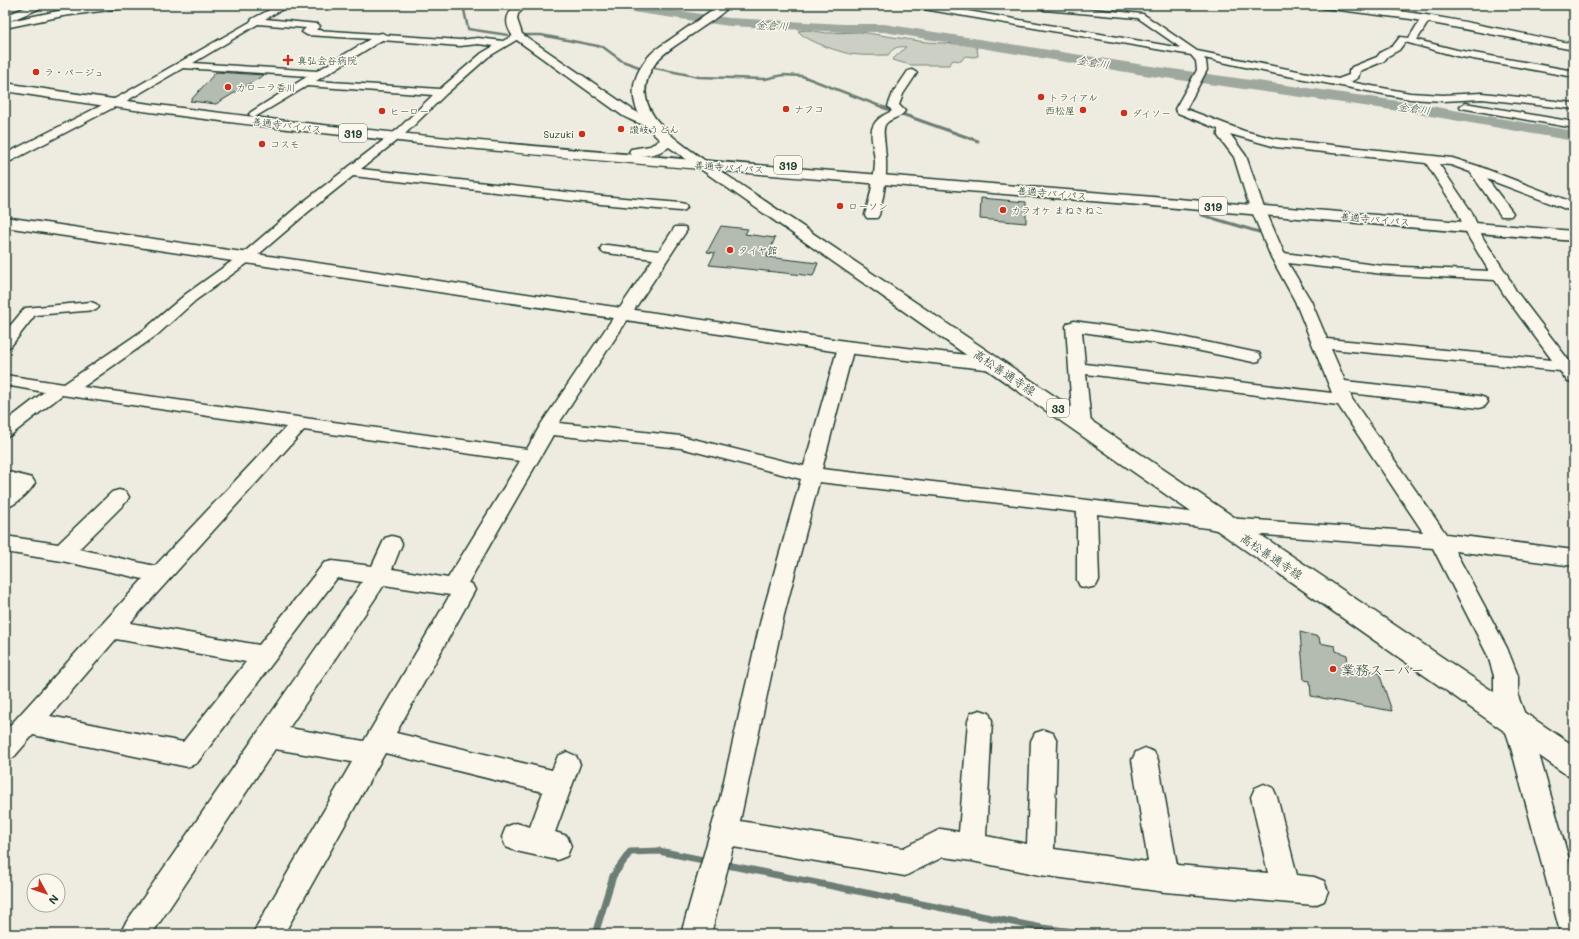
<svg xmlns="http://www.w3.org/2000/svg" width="1579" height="939" viewBox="0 0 1579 939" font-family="Mali,'Klee One',sans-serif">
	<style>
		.green { fill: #cbcfc4; stroke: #75867c }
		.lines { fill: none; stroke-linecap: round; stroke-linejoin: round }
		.stream-far2 { stroke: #6c7d74; stroke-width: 2.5 }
		.stream-far1 { stroke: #6c7d74; stroke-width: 3 }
		.stream { stroke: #6c7d74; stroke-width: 7 }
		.river { fill: #9fa89f; fill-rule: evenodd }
		.building { fill: #b4bbb0; stroke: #1f3d34 }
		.minor-casing { stroke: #1f3d34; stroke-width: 3 }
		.tertiary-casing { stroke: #1f3d34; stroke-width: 3 }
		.primary-casing { stroke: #1f3d34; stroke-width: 3 }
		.trunk-casing { stroke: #1f3d34; stroke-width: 3 }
		.minor { fill: #fbf7ec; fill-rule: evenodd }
		.tertiary { fill: #fbf7ec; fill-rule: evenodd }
		.primary { fill: #fbf7ec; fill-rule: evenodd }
		.trunk { fill: #fbf7ec; fill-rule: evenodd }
		.poi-dot { fill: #c8321e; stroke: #fbf7ec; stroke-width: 1.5 }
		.labels { text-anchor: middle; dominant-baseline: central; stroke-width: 3; stroke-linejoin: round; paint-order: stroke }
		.far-poi-label { font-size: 10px; fill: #1f3d34; stroke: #fbf7ec; text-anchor: start }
		.far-street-label { font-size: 10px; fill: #1f3d34; stroke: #fbf7ec }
		.far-water-label { font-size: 11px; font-style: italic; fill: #455d54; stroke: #fbf7ec }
		.shield { fill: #fbf7ec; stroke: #61756b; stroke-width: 1 }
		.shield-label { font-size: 11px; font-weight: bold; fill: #1f3d34 }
		.street-label { font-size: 12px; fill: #1f3d34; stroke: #fbf7ec }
		.near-poi-label { font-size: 14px; fill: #1f3d34; stroke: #fbf7ec; text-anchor: start }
	</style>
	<rect width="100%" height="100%" fill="#eeece1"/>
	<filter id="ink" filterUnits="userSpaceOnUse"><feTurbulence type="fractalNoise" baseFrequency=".025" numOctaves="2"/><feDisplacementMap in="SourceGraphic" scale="8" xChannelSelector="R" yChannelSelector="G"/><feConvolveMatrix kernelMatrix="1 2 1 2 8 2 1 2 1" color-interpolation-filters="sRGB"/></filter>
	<g filter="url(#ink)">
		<path class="green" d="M807,30L827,33L860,32L926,42L973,45L977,48L978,56L974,57L965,56L961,61L953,60L949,65H911L892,60L906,47C897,46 893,48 888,55C875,55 862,56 850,54C837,51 806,41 798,31Z"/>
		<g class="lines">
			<g class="stream-far2">
				<polyline points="463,5 468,29 508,35"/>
				<polyline points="520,35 541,35 603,47 622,61 639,67"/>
				<polyline points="655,68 699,77 765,79 783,75 802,76 885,108"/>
			</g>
			<g class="stream-far1">
				<polyline points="882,107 978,141"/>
				<polyline points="1202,215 1259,232"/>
			</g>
			<g class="stream">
				<polyline points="722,864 1042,928 1090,934"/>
				<polyline points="595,934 613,876 630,852 659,851 708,861"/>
			</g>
			<polygon class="river" points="604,5 640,5 729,18 844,24 884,24 1144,65 1413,103 1574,131 1574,141 1413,113 1144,75 884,32 844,32 729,26 611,9 606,8"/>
		</g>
		<g class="building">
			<polygon points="216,72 264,75 216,104 190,101"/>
			<polygon points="981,198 1026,202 1026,223 980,219"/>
			<polygon points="721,226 748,229 745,234 775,238 767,257 818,263 813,276 709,265 715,253 707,252"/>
			<polygon points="1300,632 1319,637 1320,643 1335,646 1336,651 1347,655 1348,665 1379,673 1392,711 1311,696 1310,681 1304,680"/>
		</g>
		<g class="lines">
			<defs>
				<g id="minor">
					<path d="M279,5H290L265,19L318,24L320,26L316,30L378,34L382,33L386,35L460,40L478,38L503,41L518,33L523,36L488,57L446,94L406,133L361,169L601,196L680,203L685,204L687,207L685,210L680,211L601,204L353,176L308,212L252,260L196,300L157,335L83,387L527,449L541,424L653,259L607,253L602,252L600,249L602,246L607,245L659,251L675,227H685L687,230L559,423L681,436L804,466L838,347L840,344L846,342L852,344L854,347L822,469L1207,514L1226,518L1423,532L1338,405L1086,374L1091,425L1088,429L1082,431L1076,429L1073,425L1066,326L1068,323L1074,321L1177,336L1253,352L1259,353L1261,357L1259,361L1253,362L1177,346L1082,332L1085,364L1332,393L1295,301L1271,257L1248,202L1234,157L1218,136V129L1178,113L1175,109L1197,70L1196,61L1191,55L918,8L914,5H933L1181,48L1138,18L1044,10L1040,7L1042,5H1050L1143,14L1197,51L1338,79L1349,75V71L1352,67L1377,57L1381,52L1393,46L1400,37L1409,38L1420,20L1428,16L1432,19L1427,24L1417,40L1457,50L1574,71V77L1456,56L1405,42L1399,50L1388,56L1384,61L1360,71L1358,78L1350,82L1410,93L1443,95L1482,93L1574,103V109L1482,99L1443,101L1410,99L1272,73L1204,58L1206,61L1207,70L1186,109L1244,131L1276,139L1452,158L1478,166L1574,203V212L1487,179L1513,213L1511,216H1501L1470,172L1451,165L1439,164L1471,211L1483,238L1508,276V277L1516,291L1570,362H1574V383L1568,382L1560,371L1331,349L1345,381L1479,396L1485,398L1488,402L1485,406L1479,408L1350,393L1352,399L1446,534L1574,550V566L1455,551L1507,648L1518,676V696L1536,744L1574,877V934H1562L1559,928L1510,744L1494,696V676L1488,656L1433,548L1226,532L1207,528L1097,514L1099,580L1096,586L1088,588L1080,586L1077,580V512L819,482L784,615L740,821L903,848L941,829L959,832L968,721L971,713L980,710L989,713L992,721L986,836L1027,844L1031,741L1035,733L1044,730L1053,733L1057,741L1054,849L1148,862L1132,760L1136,752L1145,748L1154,752L1158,760L1177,865L1268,873L1251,797L1255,788L1264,784L1273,788L1277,797L1297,875L1314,877L1324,881L1328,891L1324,901L1314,905L1165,892L1040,875L972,861L943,857L905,876L733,847L711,934H681L720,798L762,615L801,479L681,448L553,435L468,583L472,584L475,590L396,733L552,770L558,756L567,752L576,756L580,764L555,832L567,836L571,846L567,856L557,860L516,851L506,847L502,837L506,827L516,823L530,827L543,792L385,753L284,934H253L258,924L352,762L275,749L152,934H120L125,924L362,582L337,578L197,763L188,767L33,735L14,757L5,761V731L143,579L62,561L5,552V536L58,544L112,492L119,490L126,492L129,497L126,502L79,549L155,566L286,427L62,395L11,435L5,437V422L44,392L5,385V375L64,384L145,329L186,294L242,254L298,206L398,129L433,95L307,86L255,117L251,116L249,114L251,112L308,76L183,68L128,100L9,162L5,163V154L120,96L250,22L252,19ZM258,24L306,28L302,32L307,35L370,39L317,71L193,63ZM382,40L460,46L478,44L494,46L482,53L440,89L316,81ZM1230,134L1276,147L1426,163L1457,211L1469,238L1489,271L1383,266L1284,253L1262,202L1246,156ZM1288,263L1383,274L1495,280L1505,296L1552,360L1327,339L1311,301ZM304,430L520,461L448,578L392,569L402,544L399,538L392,536L385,538L372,566L332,561L324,563L259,645L130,623ZM384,585L450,595L364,741L289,728ZM116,639L246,662L183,742L50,716Z"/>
					<polygon points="709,5 727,5 727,6 723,9 710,7"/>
					<path d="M912,70L917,73L903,94L899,105L905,111C901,118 889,118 885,125C882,131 885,140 885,147C888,173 885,190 879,215L877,218H867L865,215C870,197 874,181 875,163C875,152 870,139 872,129C875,119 884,115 892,111L888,106L893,93L908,71Z"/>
					<polygon points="1465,103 1574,122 1574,128 1461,108 1460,106"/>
					<polygon points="91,302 96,304 99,307 96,310 35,315 11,346 5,348 5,332 25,308"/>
					<path d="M5,471L32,478L35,483C29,493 16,505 5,508V490L9,486L5,485Z"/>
				</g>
				<g id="tertiary">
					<polygon points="101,5 129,5 124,8 63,16 5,28 5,22 63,10"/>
					<path d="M516,5H527L518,14L517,19L522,34L633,110L644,116L655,119L656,122L655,125C644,127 633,121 623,116L514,38C505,25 504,16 516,5Z"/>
					<path d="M1318,5C1402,5 1491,28 1574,44V50L1411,19L1323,8Z"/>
					<polygon points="5,217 846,341 993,358 1000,360 1003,364 1000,368 993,370 846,353 5,227"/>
				</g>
				<g id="primary">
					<polygon points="31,5 44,5 43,7 5,23 5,16"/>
					<path d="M719,5H730C721,16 705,25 694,33C683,41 665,51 657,61C622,107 674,138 707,162L1574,746V777L1564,773L669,147C659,154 643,158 631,155L629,152L631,149L650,146L660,140C632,115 623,86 649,56C655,49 664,44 671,39C687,28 703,16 719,5Z"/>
				</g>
				<path id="trunk" d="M5,83C279,126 555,149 832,171C1079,191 1327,211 1574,231V241C1327,220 1079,200 832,180C555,157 279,134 5,91Z"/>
			</defs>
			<use href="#minor" class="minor-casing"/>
			<use href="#tertiary" class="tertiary-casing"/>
			<use href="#primary" class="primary-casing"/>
			<use href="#trunk" class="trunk-casing"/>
			<use href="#minor" class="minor"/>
			<use href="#tertiary" class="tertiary"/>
			<use href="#primary" class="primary"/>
			<use href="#trunk" class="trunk"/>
		</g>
	</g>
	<g class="poi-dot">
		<path d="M286 54h4v4h4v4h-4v4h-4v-4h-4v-4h4z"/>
		<circle cx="36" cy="72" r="4"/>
		<circle cx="228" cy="87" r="4"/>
		<circle cx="1041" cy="97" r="4"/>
		<circle cx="786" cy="109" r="4"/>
		<circle cx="1083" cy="110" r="4"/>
		<circle cx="382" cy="111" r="4"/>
		<circle cx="1124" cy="113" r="4"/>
		<circle cx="621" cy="129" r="4"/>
		<circle cx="582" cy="134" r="4"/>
		<circle cx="262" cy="144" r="4"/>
		<circle cx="840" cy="206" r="4"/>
		<circle cx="1003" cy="210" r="4"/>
		<circle cx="730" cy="250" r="4"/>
		<circle cx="1333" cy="669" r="4"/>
	</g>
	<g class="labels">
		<g class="far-poi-label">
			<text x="297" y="60">真弘会谷病院</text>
			<text x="44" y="72">ラ・パージュ</text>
			<text x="236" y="87">カローラ香川</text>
			<text x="1049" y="97">トライアル</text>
			<text x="794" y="109">ナフコ</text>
			<text x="1075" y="110" text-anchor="end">西松屋</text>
			<text x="390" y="111">ヒーロー</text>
			<text x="1132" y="113">ダイソー</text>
			<text x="629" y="129">讃岐うどん</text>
			<text x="574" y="134" text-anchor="end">Suzuki</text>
			<text x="270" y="144">コスモ</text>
			<text x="848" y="206">ローソン</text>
			<text x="1011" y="210">カラオケ まねきねこ</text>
			<text x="738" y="250">タイヤ館</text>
		</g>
		<g class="far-street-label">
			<text transform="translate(287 125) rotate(7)">善通寺バイパス</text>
			<text transform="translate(729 167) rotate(4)">善通寺バイパス</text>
			<text transform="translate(1052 193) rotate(5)">善通寺バイパス</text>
			<text transform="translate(1375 219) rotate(5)">善通寺バイパス</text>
		</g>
		<g class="far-water-label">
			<text transform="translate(772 25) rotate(3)">金倉川</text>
			<text transform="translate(1093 62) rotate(9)">金倉川</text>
			<text transform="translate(1414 108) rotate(8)">金倉川</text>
		</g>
		<g class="shield">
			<rect x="339" y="124" width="28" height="18" rx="3"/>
			<rect x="774" y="156" width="28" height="18" rx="3"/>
			<rect x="1199" y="197" width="28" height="18" rx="3"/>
			<rect x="1047" y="399" width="22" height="18" rx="3"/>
		</g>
		<g class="shield-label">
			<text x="353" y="133">319</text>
			<text x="788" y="165">319</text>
			<text x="1213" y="206">319</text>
			<text x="1058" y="408">33</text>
		</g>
		<g class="street-label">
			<text transform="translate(1005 372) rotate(34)">高松善通寺線</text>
			<text transform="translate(1272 556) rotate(34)">高松善通寺線</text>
		</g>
		<g class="near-poi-label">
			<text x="1341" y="669">業務スーパー</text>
		</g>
	</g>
	<rect width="1579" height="939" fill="none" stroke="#fbf7ec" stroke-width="20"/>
	<rect x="10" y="10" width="1559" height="919" fill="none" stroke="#1f3d34" stroke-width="1.5" filter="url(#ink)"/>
	<g transform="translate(46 893) rotate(130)"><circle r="19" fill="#fbf7ec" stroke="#a3ada2"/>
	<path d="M0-3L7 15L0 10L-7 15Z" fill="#c8321e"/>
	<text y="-6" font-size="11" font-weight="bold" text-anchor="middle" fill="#1f3d34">N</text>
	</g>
</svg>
